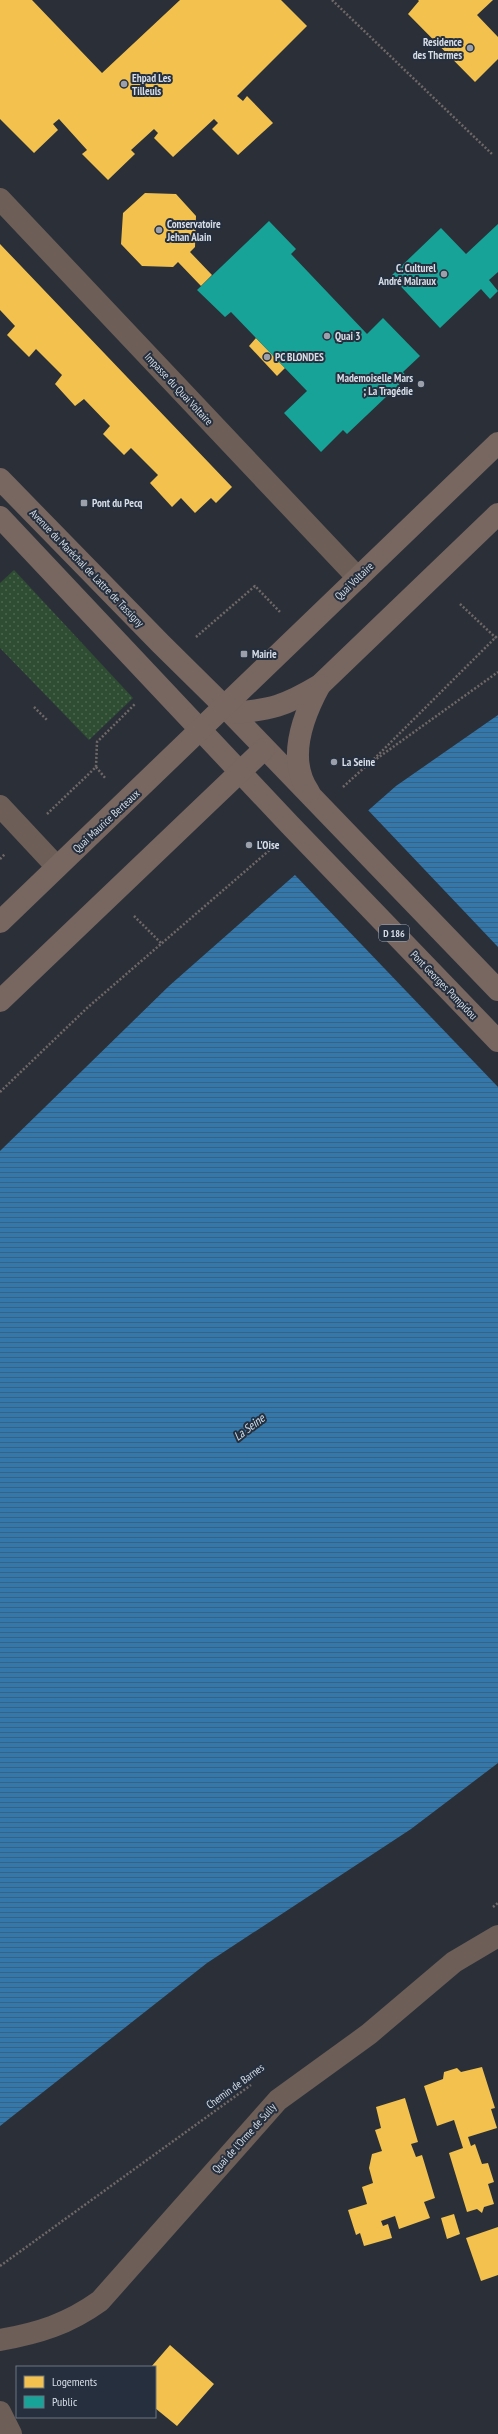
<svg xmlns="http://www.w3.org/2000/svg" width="498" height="2434" viewBox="0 0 498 2434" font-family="'PT Sans Narrow',sans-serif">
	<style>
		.grass { fill: url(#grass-dots) }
		.water { fill: url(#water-rules) }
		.pier { fill: #2b3038 }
		.homes { fill: #f2c14e }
		.public { fill: #17a398 }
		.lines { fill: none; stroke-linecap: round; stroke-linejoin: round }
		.path { stroke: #706868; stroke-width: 2.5; stroke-dasharray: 2 2; stroke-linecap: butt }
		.minor { stroke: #6d5e58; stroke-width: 22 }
		.major { stroke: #786661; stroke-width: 22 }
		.poi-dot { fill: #9ba0aa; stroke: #252f3e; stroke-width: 1.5 }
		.labels { text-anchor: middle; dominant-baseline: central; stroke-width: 4; stroke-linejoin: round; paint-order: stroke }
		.shield { fill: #252f3e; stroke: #a2a9b4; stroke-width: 1 }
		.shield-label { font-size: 10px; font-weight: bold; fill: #d7dde7 }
		.poi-label { font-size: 11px; font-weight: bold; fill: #d7dde7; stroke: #252f3e; text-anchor: start }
		.street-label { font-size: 11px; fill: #d7dde7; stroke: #252f3e }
		.water-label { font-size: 12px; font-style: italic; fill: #cee0ef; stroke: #252f3e }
	</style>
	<defs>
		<pattern id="grass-dots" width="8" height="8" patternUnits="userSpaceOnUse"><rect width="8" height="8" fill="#2f4d32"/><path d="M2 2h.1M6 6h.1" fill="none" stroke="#4c6650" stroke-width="1.8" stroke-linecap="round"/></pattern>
		<pattern id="water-rules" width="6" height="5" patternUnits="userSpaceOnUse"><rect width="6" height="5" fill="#3478ab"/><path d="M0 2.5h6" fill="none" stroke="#396282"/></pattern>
	</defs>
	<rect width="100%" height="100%" fill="#2b3038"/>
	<polygon class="grass" points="14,570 133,698 89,740 0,648 0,583"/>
	<polygon class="water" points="498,715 498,1763 411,1829 207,1963 0,2126 0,1151 169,986 396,786"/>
	<polygon class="pier" points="367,809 498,947 498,1087 294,874"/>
	<g class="homes">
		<polygon points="0,0 32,0 102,73 180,0 281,0 307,26 237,96 243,101 247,96 273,123 238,155 212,129 218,123 214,119 173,157 154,138 158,133 154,129 131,150 135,154 108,180 82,154 87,150 59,119 53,124 58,130 34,153 0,119"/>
		<polygon points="418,0 493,0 477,15 498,37 498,59 475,82 408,14 419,1"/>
		<polygon points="145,193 176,194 196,216 195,247 190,252 212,275 201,286 178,262 173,267 142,266 121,244 123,213"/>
		<polygon points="0,244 232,487 216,503 211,498 195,513 181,498 172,507 150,483 158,475 131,448 124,455 103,434 110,426 84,399 75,406 55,384 62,375 36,349 29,357 7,335 15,326 0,310"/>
		<polygon points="256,338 285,368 277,376 249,346"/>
		<polygon points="482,2067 495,2108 491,2109 497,2128 468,2137 471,2146 475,2144 482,2164 488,2163 494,2182 488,2184 494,2204 484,2207 482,2213 477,2209 467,2212 449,2153 463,2148 454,2120 437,2126 424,2086 443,2079 444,2072 457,2068 461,2072"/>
		<polygon points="405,2098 418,2142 411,2144 416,2157 422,2155 435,2198 424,2202 430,2218 399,2229 395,2216 381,2221 383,2226 388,2224 392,2238 364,2246 360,2233 356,2235 348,2210 367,2204 362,2187 373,2183 369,2168 372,2154 382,2151 375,2130 381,2128 376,2107"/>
		<polygon points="454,2214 460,2234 447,2239 441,2218"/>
		<polygon points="498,2227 498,2275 481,2281 466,2238"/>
		<polygon points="170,2345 214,2384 177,2426 155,2408 155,2367 151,2367"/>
	</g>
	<g class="public">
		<polygon points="269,221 296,249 291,254 367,334 383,318 420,356 403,372 407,377 347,434 343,430 321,452 284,413 307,391 231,312 225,317 197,290"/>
		<polygon points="498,224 498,272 489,280 498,291 490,299 481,289 440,328 391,276 441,228 466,254"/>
	</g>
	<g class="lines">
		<g class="path">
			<polyline points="332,0 493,155"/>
			<polyline points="460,604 496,638"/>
			<polyline points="196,637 255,586 280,612"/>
			<polyline points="34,707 48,721"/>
			<polyline points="371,762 498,635"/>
			<polyline points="96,767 106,779"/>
			<polyline points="343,787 365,767 498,672"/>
			<polyline points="47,814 96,767 97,742 135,704"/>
			<polyline points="0,859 5,854"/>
			<polyline points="134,916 162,944"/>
			<polyline points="0,1092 87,1008 272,848"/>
			<polyline points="493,1907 498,1903"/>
			<polyline points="0,2266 251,2085"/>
		</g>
		<g class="minor">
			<polyline points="0,199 358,578"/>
			<polyline points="0,806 57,867"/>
			<path d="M0,2340C39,2333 68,2324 100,2301L278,2100L369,2034L454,1962L498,1936"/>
			<polyline points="0,2412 11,2434"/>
		</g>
		<g class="major">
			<polyline points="0,479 161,644 231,713 498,990"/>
			<polyline points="0,517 290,825 498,1041"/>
			<path d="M231,713C271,710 285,706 320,685L498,514"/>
			<path d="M309,792C286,759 303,716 320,685"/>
			<polyline points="0,922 498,443"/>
			<polyline points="0,1001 264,749"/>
		</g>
	</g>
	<g class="poi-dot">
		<circle cx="470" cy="48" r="4"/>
		<circle cx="124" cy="84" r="4"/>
		<circle cx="159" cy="230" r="4"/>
		<circle cx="444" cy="274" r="4"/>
		<circle cx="327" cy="336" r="4"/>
		<circle cx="267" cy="357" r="4"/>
		<circle cx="421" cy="384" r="4"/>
		<rect x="80" y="499" width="8" height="8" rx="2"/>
		<rect x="240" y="650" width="8" height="8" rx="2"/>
		<circle cx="334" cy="762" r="4"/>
		<circle cx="249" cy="845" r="4"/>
	</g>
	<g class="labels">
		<rect class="shield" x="379" y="925" width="30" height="16" rx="3"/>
		<g class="shield-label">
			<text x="394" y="933">D 186</text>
		</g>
		<g class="poi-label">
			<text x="462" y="42" text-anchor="end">Residence<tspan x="462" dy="13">des Thermes</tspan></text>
			<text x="132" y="78">Ehpad Les<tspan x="132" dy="13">Tilleuls</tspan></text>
			<text x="167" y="224">Conservatoire<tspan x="167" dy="13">Jehan Alain</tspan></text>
			<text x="436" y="268" text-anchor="end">C. Culturel<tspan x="436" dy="13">André Malraux</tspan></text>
			<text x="335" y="336">Quai 3</text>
			<text x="275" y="357">PC BLONDES</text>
			<text x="413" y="378" text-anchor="end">Mademoiselle Mars<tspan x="413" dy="13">; La Tragédie</tspan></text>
			<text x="92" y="503">Pont du Pecq</text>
			<text x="252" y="654">Mairie</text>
			<text x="342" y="762">La Seine</text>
			<text x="257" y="845">L'Oise</text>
		</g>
		<g class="street-label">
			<text transform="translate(179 389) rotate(47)">Impasse du Quai Voltaire</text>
			<text transform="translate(87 568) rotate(46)">Avenue du Maréchal de Lattre de Tassigny</text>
			<text transform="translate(354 581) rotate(-44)">Quai Voltaire</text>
			<text transform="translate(106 821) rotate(-43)">Quai Maurice Berteaux</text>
			<text transform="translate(444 985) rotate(46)">Pont Georges Pompidou</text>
			<text transform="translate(235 2086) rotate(-36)">Chemin de Barnes</text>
			<text transform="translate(244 2138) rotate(-48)">Quai de l'Orme de Sully</text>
		</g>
		<g class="water-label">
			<text transform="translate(249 1427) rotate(-37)">La Seine</text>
		</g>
	</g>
	<rect x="16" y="2366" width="140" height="52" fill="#252f3e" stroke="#6c7582"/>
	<rect x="24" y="2376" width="20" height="12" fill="#f2c14e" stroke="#6c7582"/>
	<text x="52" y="2386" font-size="12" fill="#d7dde7">Logements</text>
	<rect x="24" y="2396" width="20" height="12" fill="#17a398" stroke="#6c7582"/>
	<text x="52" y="2406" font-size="12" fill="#d7dde7">Public</text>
</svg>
